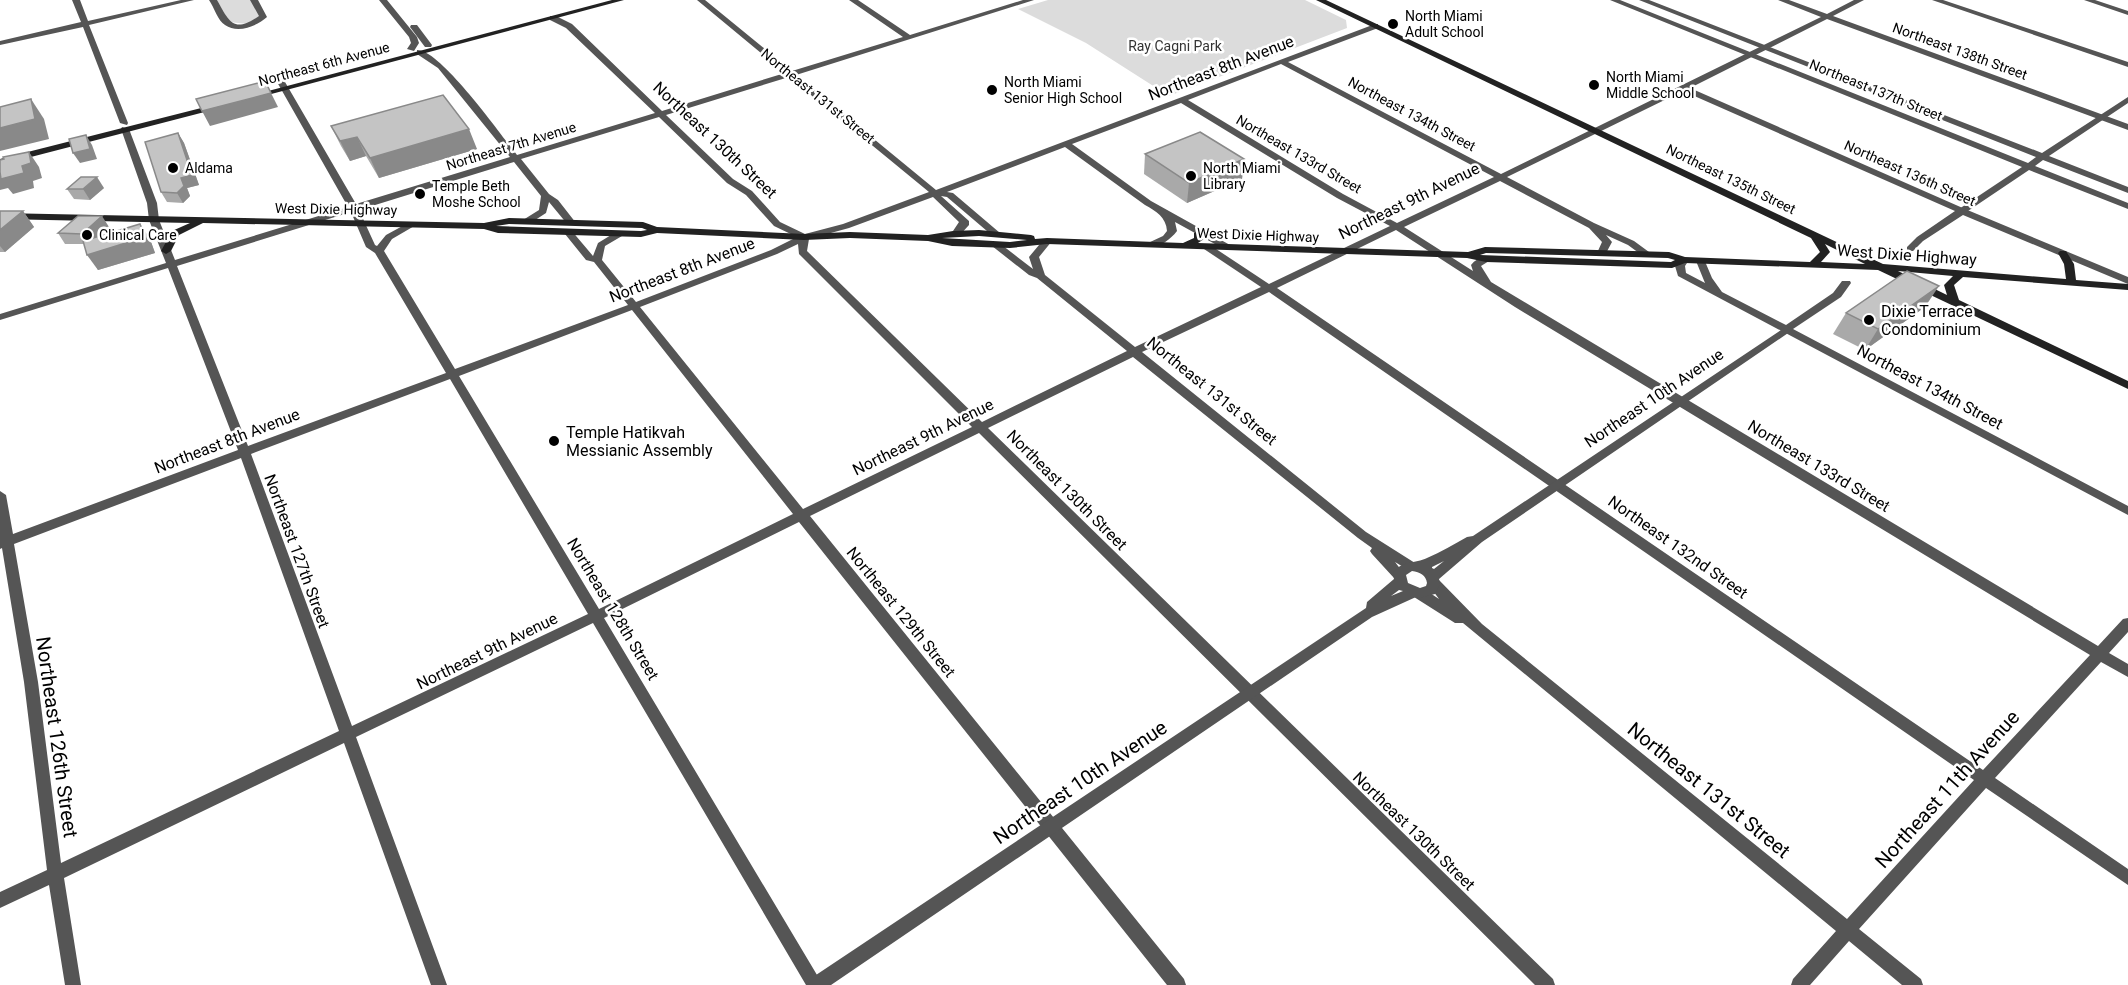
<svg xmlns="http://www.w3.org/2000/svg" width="2128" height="985" viewBox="0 0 2128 985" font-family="Roboto,sans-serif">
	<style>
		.green { fill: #dcdcdc }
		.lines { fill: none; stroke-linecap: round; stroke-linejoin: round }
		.minor { fill: #555; fill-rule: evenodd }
		.tertiary { fill: #555; fill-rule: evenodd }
		.secondary { fill: #222; fill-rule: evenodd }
		.wall { fill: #a9a9a9 }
		.shaded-wall { fill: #898989 }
		.building { fill: #c4c4c4; stroke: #898989; stroke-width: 1.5 }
		.poi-dot { fill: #000; stroke: #fff; stroke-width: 2 }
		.labels { text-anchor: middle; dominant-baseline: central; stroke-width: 5; stroke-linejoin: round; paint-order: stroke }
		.far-poi-label { font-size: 14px; fill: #000; stroke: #fff; text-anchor: start }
		.far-park-label { font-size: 14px; fill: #333; stroke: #fff }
		.far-street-label { font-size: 14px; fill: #000; stroke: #fff }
		.street-label { font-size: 16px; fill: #000; stroke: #fff }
		.poi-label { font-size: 16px; fill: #000; stroke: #fff; text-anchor: start }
		.near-street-label { font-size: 20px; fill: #000; stroke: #fff }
	</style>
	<rect width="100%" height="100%" fill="#fff"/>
	<g class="green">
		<polygon points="217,0 251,0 260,16 247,24 229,22"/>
		<polygon points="1048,0 1305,0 1346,20 1347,28 1169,96 1086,43 1018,9"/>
	</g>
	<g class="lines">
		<g class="minor">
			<polygon points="72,0 80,0 88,21 181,0 194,0 89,25 128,123 127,125 120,123 83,27 0,45 0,41 81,22"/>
			<path d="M209,0H217C229,21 233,34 259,16L250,0H258L267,17C257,26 238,34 225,25C218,21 214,7 209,0Z"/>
			<polygon points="379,0 387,0 417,37 419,43 414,51 407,49 411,43 409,37"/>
			<path d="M697,0H705L792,71L903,37L849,0H858L910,35L1023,0H1034L796,75L936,190L1375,24H1378V28L1288,62L1501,174L1821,17L1778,0H1789L1827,14L1854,0H1864L1833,16L2128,124V130L1827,19L1690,88L1965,209L2128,277V284L1963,215L1923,241L1913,251H1907V247L1917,237L1955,211L1683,91L1507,177L1594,223L1634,241L1649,252V256H1643L1628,245L1606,235L1612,242L1605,255H1599L1597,253L1602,242L1589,228L1500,181L1404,227L1473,271L1471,265C1475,260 1483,255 1489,257V261L1481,266L1491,282L2098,646L2123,619L2128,618V632L2109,653L2128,664V677L2101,662L1995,778L2128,869V885L1986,788L1859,929L1921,979L1923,985H1902L1849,941L1810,985H1791L1793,979L1836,931L1463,623H1455L1414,597L1413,593L1414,589H1424L1439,599L1428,584L1429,580H1439L1482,624L1847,919L1974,780L1269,292L1142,352L1366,532L1415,563L1416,566L1415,569L1410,571L1395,562L1405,575L1404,578H1394L1372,554L1370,551L1372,548L1358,538L1133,357L988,428L1553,979L1555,985H1535L979,433L810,516L1184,979L1186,985H1167L799,522L604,618L823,985H806L593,623L356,737L447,985H431L344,743L64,878L81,985H65L49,885L0,908V892L47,870L24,682L2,548L0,549V491L6,495L13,534L238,450L168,268L0,320V314L166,263L149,220L147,203L121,129L122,127L129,129L157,203L159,220L175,260L348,207L277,82L278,80L285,82L356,204L510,157L438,68L417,54V50C440,49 501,135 517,155L655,113L566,28L550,20V16H556L572,24L662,111L785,73ZM1281,64L1494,177L1397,223L1343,194L1188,100ZM789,77L929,192L843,224L805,234L780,222L752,191L733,179L666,115ZM1181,103L1337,198L1390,226L1269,284L1210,245H1204V249L1261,287L1135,347L1045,275L1039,257L1052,241L1050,239H1044L1029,257L1033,269L998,242H992V246L1029,275L1037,278L1127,351L982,422L807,251L809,239L849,228L933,197L959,222L951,234L953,236H959L969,225V221L941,196L947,197L994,237H1000V233L953,193L947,192L1065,147L1145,205C1156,211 1166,217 1167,231L1163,236L1148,243V247C1159,248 1170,240 1177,231L1175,222L1224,249H1230V245L1151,201L1072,144ZM659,117L727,183L746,195L774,226L797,237L771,250L636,302L602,260L605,246L622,236V232H616L598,243L593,256L571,230H565V234L586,260L594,262L628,305L455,369L384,251L392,239L416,225L411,222L408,223L386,235L377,246L375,245L359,210L514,162L541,196L539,210L523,220V224H529L546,213L549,202L568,225H574L576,223L558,200L549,194L521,159ZM351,212L366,247L375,253L446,373L248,446L177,266ZM1396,230L1515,307L2090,655L1983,770L1277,288ZM798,244L799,254L972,427L803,509L640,307L777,254ZM632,310L793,514L599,609L459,376ZM450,379L588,614L352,726L251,454ZM241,458L339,731L61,863L38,682L14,544Z"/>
			<polygon points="1932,0 1943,0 2128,62 2128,67"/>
			<polygon points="2084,0 2095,0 2128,11 2128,15"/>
			<polygon points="411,25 417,25 432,45 431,47 425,47 410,27"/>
			<polygon points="1684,257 1689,260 1685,266 1686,273 1705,283 1696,261 1701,258 1704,259 1712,278 1722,292 1786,325 1833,293 1842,281 1850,281 1851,283 1841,297 1793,329 2128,506 2128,515 1678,276 1675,266 1681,258"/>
		</g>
		<g class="tertiary">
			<polygon points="1610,0 1620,0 2028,163 2036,157 1639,0 1649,0 2042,153 2128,97 2128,103 2049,156 2128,187 2128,193 2043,160 2035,166 2128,203 2128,209 2029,170 1965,213 1959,213 1959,209 2022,167"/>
			<path d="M1787,326L1792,329L1791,331L1482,542L1439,579L1440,584L1435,594L1419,598L1416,597L1372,617L831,985H808L810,979L1366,608L1367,602L1394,579L1393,573C1402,560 1415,564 1427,558C1441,552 1454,544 1467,537L1473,536ZM1444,561L1434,569L1432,568V567ZM1412,571C1420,572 1426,575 1427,583L1426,586L1420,588L1408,583L1406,575ZM1399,590L1403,591L1391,596Z"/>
		</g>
		<g class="secondary">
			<polygon points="612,0 624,0 260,97 253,95"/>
			<path d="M1316,0H1326L1883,264L2066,279L2064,264L2058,253L2060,251H2066L2074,264L2076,280L2128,284V290L1963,277L1954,285L1959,300L2128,381V389L1878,270L1685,263L1672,268L1486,262L1467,258L1047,244L1010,248L952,246L928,241L850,238L804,240L657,233L641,237L498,233L484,229L203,223L179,235L171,251L166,254L161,251L172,231L190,223L0,219V213L484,223L509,218L643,222L657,227L804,234L850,232L928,235L953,231L979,230L1031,235L1034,236L1035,239L1047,238L1183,243L1194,238V233L1199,230L1204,233V239L1198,243L1468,252L1485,247L1669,252L1685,257L1810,262L1820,252L1811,238ZM509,224L642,228L647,230L641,231L496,226ZM979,236L1027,240L1010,242L942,238ZM1825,244L1865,264L1821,262L1830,252ZM1486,253L1668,258L1675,260L1671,262L1480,255ZM1898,271L1953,276L1944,285L1947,295Z"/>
			<polygon points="217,104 220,104 220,108 0,165 0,159"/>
		</g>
	</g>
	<g class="wall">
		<polygon points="331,126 477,149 379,178 366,156 350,161 341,146"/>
		<polygon points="178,133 184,143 199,185 187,188 190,196 183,203 167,202 161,192"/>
		<polygon points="1145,154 1244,159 1242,179 1187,203 1144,174"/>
		<polygon points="104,188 90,200 74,199 67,189"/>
		<polygon points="0,211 23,211 34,227 5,252 0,252"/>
		<polygon points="140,224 150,239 155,253 98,270 84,244 65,244 58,233 109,227 99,236"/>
		<polygon points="1925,307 1865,350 1833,334 1846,313"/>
	</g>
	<g class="shaded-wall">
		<polygon points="271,93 278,107 210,126 202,111"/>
		<polygon points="31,99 44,119 49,139 0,151 0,128"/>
		<polygon points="469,129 477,149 379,178 370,158"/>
		<polygon points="178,133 184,143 199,185 187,188 190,196 183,203 177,193 181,178"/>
		<polygon points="86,135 92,145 97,159 80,163 73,153"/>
		<polygon points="357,137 366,156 350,161 340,141"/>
		<polygon points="29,152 39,167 42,178 33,181 34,188 13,194 8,188 0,190 0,172 22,166"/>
		<polygon points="1244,159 1242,179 1187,203 1189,183"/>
		<polygon points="97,177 104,188 90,200 83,189"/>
		<polygon points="23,211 34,227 5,252 0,246 0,230"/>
		<polygon points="102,216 109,227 89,244 82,234"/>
		<polygon points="140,224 150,239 155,253 98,270 87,255"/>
		<polygon points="1939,286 1925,307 1865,350 1878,329"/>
	</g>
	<g class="building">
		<polygon points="258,83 267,85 271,93 202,111 196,99"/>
		<polygon points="443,95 469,129 370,158 357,137 340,141 331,126"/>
		<polygon points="31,99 35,119 0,128 0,107"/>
		<polygon points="1200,132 1244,159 1189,183 1145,154"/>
		<polygon points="178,133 192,175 181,178 184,186 177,193 161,192 145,142"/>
		<polygon points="86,135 90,149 73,153 69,139"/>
		<polygon points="29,152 31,163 22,166 24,173 1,179 0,172 0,160 4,159 3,157"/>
		<polygon points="81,177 97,177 83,189 67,189"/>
		<polygon points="0,211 23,211 0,230"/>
		<polygon points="78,216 102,216 82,234 58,233"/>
		<polygon points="140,224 145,237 87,255 83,241"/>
		<polygon points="1907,271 1939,286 1878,329 1846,313"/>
	</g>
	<g class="poi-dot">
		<circle cx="1393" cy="24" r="6"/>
		<circle cx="1594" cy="85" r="6"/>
		<circle cx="992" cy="90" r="6"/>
		<circle cx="173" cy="168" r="6"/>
		<circle cx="1191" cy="176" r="6"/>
		<circle cx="420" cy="194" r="6"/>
		<circle cx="87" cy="235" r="6"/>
		<circle cx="1869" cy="320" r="6"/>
		<circle cx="554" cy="441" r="6"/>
	</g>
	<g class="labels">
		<g class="far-poi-label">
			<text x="1405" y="16">North Miami<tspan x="1405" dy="16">Adult School</tspan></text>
			<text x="1606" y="77">North Miami<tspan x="1606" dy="16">Middle School</tspan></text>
			<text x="1004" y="82">North Miami<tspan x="1004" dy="16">Senior High School</tspan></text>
			<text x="185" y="168">Aldama</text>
			<text x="1203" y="168">North Miami<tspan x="1203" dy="16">Library</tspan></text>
			<text x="432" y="186">Temple Beth<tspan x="432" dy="16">Moshe School</tspan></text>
			<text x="99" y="235">Clinical Care</text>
		</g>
		<g class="far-park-label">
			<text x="1175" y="46">Ray Cagni Park</text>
		</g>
		<g class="far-street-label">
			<text transform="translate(1960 51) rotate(20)">Northeast 138th Street</text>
			<text transform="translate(324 64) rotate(-15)">Northeast 6th Avenue</text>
			<text transform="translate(1876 90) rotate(22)">Northeast 137th Street</text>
			<text transform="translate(818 96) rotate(39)">Northeast 131st Street</text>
			<text transform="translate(1412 114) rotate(28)">Northeast 134th Street</text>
			<text transform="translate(511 146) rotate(-17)">Northeast 7th Avenue</text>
			<text transform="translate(1299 154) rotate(30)">Northeast 133rd Street</text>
			<text transform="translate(1910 173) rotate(24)">Northeast 136th Street</text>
			<text transform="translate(1731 179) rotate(26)">Northeast 135th Street</text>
			<text transform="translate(336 209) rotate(1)">West Dixie Highway</text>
			<text transform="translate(1258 235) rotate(2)">West Dixie Highway</text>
		</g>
		<g class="street-label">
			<text transform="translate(1221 68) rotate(-21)">Northeast 8th Avenue</text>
			<text transform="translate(715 140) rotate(43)">Northeast 130th Street</text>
			<text transform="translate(1409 201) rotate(-26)">Northeast 9th Avenue</text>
			<text transform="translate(1907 255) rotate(4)">West Dixie Highway</text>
			<text transform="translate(682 270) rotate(-21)">Northeast 8th Avenue</text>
			<text transform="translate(1930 387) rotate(28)">Northeast 134th Street</text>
			<text transform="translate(1212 391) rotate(39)">Northeast 131st Street</text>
			<text transform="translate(1654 398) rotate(-34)">Northeast 10th Avenue</text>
			<text transform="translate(923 437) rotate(-26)">Northeast 9th Avenue</text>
			<text transform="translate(227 441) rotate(-21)">Northeast 8th Avenue</text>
			<text transform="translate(1819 466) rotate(31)">Northeast 133rd Street</text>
			<text transform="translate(1067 490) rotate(45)">Northeast 130th Street</text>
			<text transform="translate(1678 547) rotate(35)">Northeast 132nd Street</text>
			<text transform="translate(297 551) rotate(70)">Northeast 127th Street</text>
			<text transform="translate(613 609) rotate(59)">Northeast 128th Street</text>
			<text transform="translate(901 612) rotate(51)">Northeast 129th Street</text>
			<text transform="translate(487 651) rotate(-26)">Northeast 9th Avenue</text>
			<text transform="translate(1414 831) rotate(44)">Northeast 130th Street</text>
		</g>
		<g class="poi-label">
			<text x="1881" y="311">Dixie Terrace<tspan x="1881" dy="18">Condominium</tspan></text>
			<text x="566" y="432">Temple Hatikvah<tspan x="566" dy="18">Messianic Assembly</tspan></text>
		</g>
		<g class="near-street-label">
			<text transform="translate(57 737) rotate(82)">Northeast 126th Street</text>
			<text transform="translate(1080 782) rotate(-34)">Northeast 10th Avenue</text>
			<text transform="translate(1947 789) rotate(-48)">Northeast 11th Avenue</text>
			<text transform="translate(1709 790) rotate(39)">Northeast 131st Street</text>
		</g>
	</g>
</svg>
